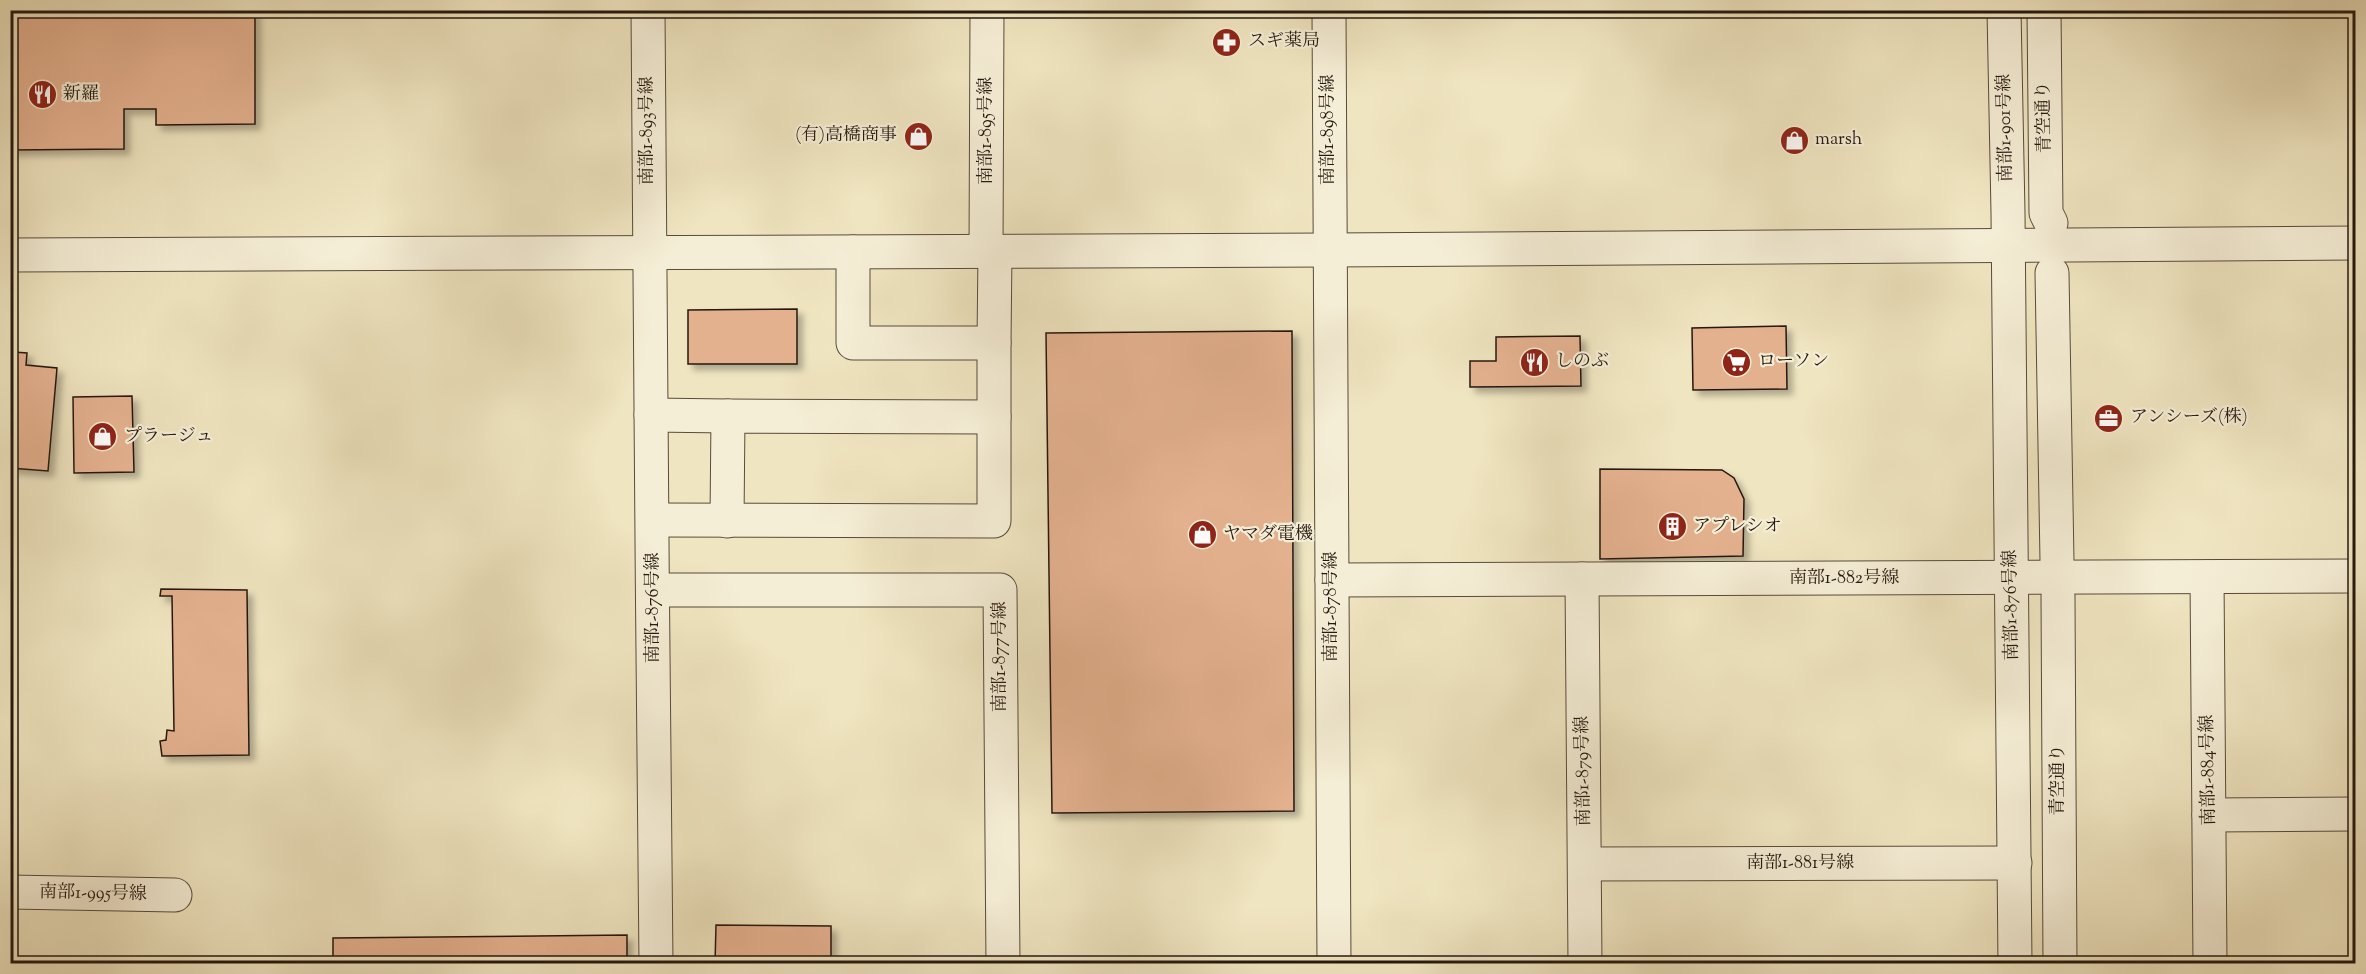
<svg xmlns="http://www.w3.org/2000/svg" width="2366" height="974" viewBox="0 0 2366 974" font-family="'Sorts Mill Goudy','Noto Serif JP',serif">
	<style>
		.building { fill: #e4b18f; stroke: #251810; stroke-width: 1.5; filter: url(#shadow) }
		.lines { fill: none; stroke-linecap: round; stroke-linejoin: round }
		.minor-casing { stroke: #584b3c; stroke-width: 35 }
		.minor { stroke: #f5eed6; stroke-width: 33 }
		.labels { text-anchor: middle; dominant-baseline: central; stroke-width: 4.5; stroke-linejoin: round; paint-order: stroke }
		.poi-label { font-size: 18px; fill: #251810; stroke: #f5eed6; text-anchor: start }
		.street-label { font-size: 18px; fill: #251810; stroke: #f5eed6 }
	</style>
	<defs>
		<filter id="shadow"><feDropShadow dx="5.5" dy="5.5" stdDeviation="3" flood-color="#0004"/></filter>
	</defs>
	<rect width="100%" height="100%" fill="#efe5c0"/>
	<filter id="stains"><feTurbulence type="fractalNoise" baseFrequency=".00333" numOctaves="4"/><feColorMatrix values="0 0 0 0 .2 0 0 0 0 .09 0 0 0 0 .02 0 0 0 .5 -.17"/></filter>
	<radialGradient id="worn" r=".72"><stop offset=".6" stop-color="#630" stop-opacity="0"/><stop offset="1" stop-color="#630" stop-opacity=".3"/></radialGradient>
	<g class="building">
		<polygon points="10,10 255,10 255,124 156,125 156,109 124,109 124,149 10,150"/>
		<polygon points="797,309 797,364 688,364 688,310"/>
		<polygon points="1786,326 1787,389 1693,390 1692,328"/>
		<polygon points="1292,331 1294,811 1052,813 1046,333"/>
		<polygon points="1580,336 1581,386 1470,387 1470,361 1496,361 1496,337"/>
		<polygon points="13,352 27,353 26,365 57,368 48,471 10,468 10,379"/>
		<polygon points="132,396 134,472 74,473 73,397"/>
		<polygon points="1600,469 1722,470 1734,478 1744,499 1743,556 1600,559"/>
		<polygon points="161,589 247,590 249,755 162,756 160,741 166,740 167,730 174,731 172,596 160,596"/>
		<polygon points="716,925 831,926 831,964 715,964"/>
		<polygon points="627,935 627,964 333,964 333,938"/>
	</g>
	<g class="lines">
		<defs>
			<g id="minor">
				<path d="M648,10C648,328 654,646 656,964"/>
				<polyline points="1329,10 1334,964"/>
				<polyline points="2004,10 2008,213 2015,964"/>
				<polyline points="2044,10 2046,213 2051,223"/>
				<polyline points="986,251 987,10"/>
				<polyline points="10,255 1330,250 2356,243"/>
				<polyline points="2052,273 2057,561"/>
				<polyline points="994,343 995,251"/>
				<polyline points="651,415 728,416"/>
				<polyline points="653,520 994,521 994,343 853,343 853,252"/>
				<polyline points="727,521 728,416 994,417"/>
				<polyline points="2207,577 2210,964"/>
				<polyline points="1582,579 1585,964"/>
				<polyline points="1332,580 2356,576"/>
				<polyline points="654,590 1000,590 1003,964"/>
				<polyline points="2058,596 2060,964"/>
				<polyline points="2209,815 2356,814"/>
				<polyline points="1585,864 2015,863"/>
				<polyline points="10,892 175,895"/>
			</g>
		</defs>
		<use href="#minor" class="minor-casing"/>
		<use href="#minor" class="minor"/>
	</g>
	<defs>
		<symbol id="pharmacy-disc" viewBox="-11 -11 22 22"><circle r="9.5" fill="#8f2418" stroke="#f5eed6"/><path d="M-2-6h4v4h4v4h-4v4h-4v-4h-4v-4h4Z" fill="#fff"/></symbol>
		<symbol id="restaurant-disc" viewBox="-11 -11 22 22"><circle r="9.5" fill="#8f2418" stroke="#f5eed6"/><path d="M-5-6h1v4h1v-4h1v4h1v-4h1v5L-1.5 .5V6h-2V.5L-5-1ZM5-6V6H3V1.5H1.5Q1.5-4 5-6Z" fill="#fff"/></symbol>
		<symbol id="shop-disc" viewBox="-11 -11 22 22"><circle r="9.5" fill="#8f2418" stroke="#f5eed6"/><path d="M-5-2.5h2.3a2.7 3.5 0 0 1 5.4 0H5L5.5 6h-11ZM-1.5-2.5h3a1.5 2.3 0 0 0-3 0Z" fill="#fff"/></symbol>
		<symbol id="supermarket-disc" viewBox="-11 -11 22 22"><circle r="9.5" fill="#8f2418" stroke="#f5eed6"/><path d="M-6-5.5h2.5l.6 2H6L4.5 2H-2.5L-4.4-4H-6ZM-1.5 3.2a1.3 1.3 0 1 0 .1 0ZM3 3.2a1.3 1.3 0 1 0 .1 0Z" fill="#fff"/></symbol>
		<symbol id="office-disc" viewBox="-11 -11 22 22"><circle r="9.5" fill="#8f2418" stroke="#f5eed6"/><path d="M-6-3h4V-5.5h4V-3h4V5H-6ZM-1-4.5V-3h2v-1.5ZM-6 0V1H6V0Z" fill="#fff"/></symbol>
		<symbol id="building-disc" viewBox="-11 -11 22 22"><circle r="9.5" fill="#8f2418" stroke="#f5eed6"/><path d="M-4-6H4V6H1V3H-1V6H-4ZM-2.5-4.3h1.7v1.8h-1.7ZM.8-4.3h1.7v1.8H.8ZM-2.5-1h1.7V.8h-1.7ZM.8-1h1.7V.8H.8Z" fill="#fff"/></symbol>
	</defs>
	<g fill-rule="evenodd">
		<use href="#pharmacy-disc" x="1210" y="26" width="33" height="33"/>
		<use href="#restaurant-disc" x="26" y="78" width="33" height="33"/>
		<use href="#shop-disc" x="902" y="120" width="33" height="33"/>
		<use href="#shop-disc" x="1778" y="124" width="33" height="33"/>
		<use href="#restaurant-disc" x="1518" y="346" width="33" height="33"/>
		<use href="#supermarket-disc" x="1720" y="346" width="33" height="33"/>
		<use href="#office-disc" x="2092" y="402" width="33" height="33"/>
		<use href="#shop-disc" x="86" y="420" width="33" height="33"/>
		<use href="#building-disc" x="1656" y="510" width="33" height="33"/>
		<use href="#shop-disc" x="1186" y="518" width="33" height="33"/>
	</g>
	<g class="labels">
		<g class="poi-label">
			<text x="1248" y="42">スギ薬局</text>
			<text x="63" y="95">新羅</text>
			<text x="897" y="136" text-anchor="end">(有)高橋商事</text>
			<text x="1815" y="140">marsh</text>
			<text x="1555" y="362">しのぶ</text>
			<text x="1758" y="362">ローソン</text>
			<text x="2130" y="418">アンシーズ(株)</text>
			<text x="124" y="437">プラージュ</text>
			<text x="1693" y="527">アプレシオ</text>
			<text x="1223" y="535">ヤマダ電機</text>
		</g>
		<g class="street-label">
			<text transform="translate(2045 117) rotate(-91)">青空通り</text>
			<text transform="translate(2006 128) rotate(-91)">南部1-901号線</text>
			<text transform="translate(1329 130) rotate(-90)">南部1-898号線</text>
			<text transform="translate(648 131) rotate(-90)">南部1-893号線</text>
			<text transform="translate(987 131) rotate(-90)">南部1-895号線</text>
			<text x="1844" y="579">南部1-882号線</text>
			<text transform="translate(2012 605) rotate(-91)">南部1-876号線</text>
			<text transform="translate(1332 607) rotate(-90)">南部1-878号線</text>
			<text transform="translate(654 608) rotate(-90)">南部1-876号線</text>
			<text transform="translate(1001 657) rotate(-90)">南部1-877号線</text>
			<text transform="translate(2209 770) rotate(-91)">南部1-884号線</text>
			<text transform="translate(1584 771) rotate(-91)">南部1-879号線</text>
			<text transform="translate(2059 780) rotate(-90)">青空通り</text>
			<text x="1800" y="864">南部1-881号線</text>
			<text transform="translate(93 894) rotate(1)">南部1-995号線</text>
		</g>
	</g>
	<rect width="2366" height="974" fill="none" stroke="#efe5c0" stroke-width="36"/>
	<rect x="12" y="12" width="2342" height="950" fill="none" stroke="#251810" stroke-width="3"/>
	<rect x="18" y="18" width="2330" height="938" fill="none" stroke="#251810" stroke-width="1.5"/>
	<rect width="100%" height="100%" filter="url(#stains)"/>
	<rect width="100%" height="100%" fill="url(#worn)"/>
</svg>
